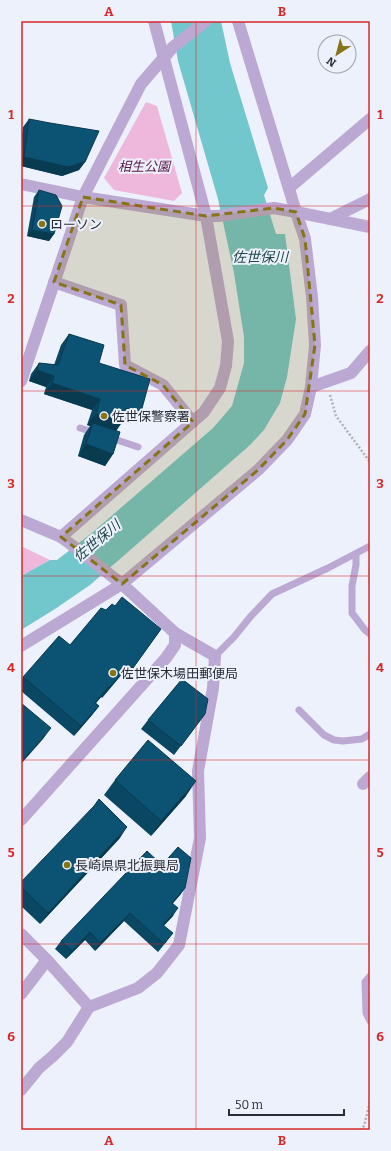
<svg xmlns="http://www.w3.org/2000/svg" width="391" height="1151" viewBox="0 0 391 1151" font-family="Bitter,'Noto Sans JP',serif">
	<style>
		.green { fill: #eeb8dd }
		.water { fill: #71c7cc }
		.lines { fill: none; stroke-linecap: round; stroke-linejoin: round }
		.path { stroke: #adb1bb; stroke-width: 2.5; stroke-dasharray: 2 2; stroke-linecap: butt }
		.service { stroke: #bba9d4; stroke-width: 7 }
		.minor { stroke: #bba9d4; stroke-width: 12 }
		.tertiary { stroke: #bba9d4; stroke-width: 12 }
		.wall { fill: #0a4763 }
		.shaded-wall { fill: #083a50 }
		.building { fill: #0c5373; stroke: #083a50 }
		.marked { fill: #867417; fill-opacity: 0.2; stroke: #867417; stroke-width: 3; stroke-dasharray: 8 5; stroke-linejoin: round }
		.grid { fill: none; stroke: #d62828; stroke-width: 1; stroke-opacity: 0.55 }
		.poi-dot { fill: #867417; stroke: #edf1fb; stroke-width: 1.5 }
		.labels { text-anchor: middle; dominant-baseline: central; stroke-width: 4; stroke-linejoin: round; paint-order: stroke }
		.park-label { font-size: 13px; font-style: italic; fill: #571648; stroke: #edf1fb }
		.poi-label { font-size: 13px; fill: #292d36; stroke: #edf1fb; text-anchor: start }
		.water-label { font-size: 14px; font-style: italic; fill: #1e4749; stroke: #edf1fb }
		.neatline { fill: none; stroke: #d62828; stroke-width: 1.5 }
		.grid-label { font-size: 13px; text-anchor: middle; font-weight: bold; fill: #d62828 }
	</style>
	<rect width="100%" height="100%" fill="#edf1fb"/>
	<g class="green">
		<polygon points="146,102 157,106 182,193 174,201 114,190 104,178"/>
		<polygon points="21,546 50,560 21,576"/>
	</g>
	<polygon class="water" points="171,21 221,21 230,63 268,188 264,195 276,234 285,234 296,319 287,377 280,403 264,430 250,445 128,552 90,585 55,609 21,630 21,576 50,560 57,560 93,532 213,428 232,406 244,363 244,337 234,273 218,199 178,61"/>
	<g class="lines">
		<g class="path">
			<polyline points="330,395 336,416 370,462"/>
			<polyline points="360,1130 364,1126 370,1102"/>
		</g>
		<g class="service">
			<polyline points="80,428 96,433"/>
			<polyline points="108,437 138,447"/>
			<polyline points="356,554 356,565 352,586 352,613 365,630 370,634"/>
			<polyline points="215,656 234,637 251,616 272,594 328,568 370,546"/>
			<polyline points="299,710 324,735 334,740 343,741 362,739 370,734"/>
			<polyline points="370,976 365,982 366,1013 370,1021"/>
		</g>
		<g class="minor">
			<polyline points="238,21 296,212"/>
			<polyline points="289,188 370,119"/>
			<polyline points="330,219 370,199"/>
			<polyline points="54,282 121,305 125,365 163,385 193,422"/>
			<polyline points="311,387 351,373 370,351"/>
			<polyline points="363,784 370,777"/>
			<polyline points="21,994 47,960"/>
			<polyline points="21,1090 39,1068 53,1056 67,1042 89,1007 138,988 157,973 179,945 200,838 198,771 213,688 215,656 175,633"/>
		</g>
		<g class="tertiary">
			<polyline points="21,184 83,197 206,216 218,216 274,208 296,212 370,227"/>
			<polyline points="21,381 83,197 141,84 173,47 206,21"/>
			<polyline points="21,520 61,537 73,546 122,584 175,633 175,645 166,658 21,820"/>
			<polyline points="61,537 204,412 220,388 226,366 228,341 206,216 154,21"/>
			<polyline points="21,646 122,584 258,470 287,440 305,414 311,387 315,345 312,297 305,239 296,212"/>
			<polyline points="21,934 47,960 89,1007"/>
		</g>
	</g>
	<g class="wall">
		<polygon points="29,119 85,162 79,170 62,176 21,166 21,143 23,127"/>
		<polygon points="39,190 54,234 49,241 27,236 34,197"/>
		<polygon points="69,334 99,363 133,423 123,421 116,431 113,454 105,466 78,456 84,435 90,426 87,425 92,410 44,394 46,387 29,381 31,374 39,363 54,365 61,345"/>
		<polygon points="115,606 161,629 126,678 122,674 102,698 101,697 96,703 99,706 92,715 74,736 21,691 21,681 23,677 70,645 106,610"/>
		<polygon points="148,720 198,723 174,755 141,729"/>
		<polygon points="115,780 186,796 151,836 104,795"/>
		<polygon points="120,838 40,924 21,906 21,882"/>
		<polygon points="185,888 180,895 173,903 173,916 164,925 167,941 158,952 124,921 95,951 85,940 66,959 55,949 61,941"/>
	</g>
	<g class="shaded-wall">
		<polygon points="24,157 85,162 79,170 62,176 21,166 21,161"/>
		<polygon points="32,230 54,234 49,241 27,236"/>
		<polygon points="37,370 54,376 46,387 29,381"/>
		<polygon points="52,383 100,399 92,410 44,394"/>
		<polygon points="126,408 141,412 133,423 118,419"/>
		<polygon points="96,414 122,422 114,434 93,423 90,426 87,425"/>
		<polygon points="86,444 113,454 105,466 78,456"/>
		<polygon points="129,665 122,674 102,698 109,688"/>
		<polygon points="108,687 101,697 88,712 95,703"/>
		<polygon points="99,706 92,715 74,736 81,726"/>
		<polygon points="51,728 43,739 21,764 21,762"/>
		<polygon points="196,781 186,796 151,836 161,821"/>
		<polygon points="127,827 120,838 40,924 48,913"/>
		<polygon points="185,888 180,895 167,910 172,903"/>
		<polygon points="178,908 173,916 158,932 163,925"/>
		<polygon points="130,913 124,921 95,951 100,943"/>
		<polygon points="90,932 85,940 66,959 72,951"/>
	</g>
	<g class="building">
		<polygon points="29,119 50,123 99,131 85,162 68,167 24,157"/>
		<polygon points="39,190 56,195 62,206 54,234 32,230"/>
		<polygon points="69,334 104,345 99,363 150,379 141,412 126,408 122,422 96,414 100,399 52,383 54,376 37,370 39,363 58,365"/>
		<polygon points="93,423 120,432 113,454 86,444"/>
		<polygon points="122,597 161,629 133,668 129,665 109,688 108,687 95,703 99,706 81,726 23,677 59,636 70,645 101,608 106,610 112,604 115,606"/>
		<polygon points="182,679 208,699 205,714 181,746 148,720"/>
		<polygon points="21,703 51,728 21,762"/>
		<polygon points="148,740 196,781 161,821 115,780"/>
		<polygon points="99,799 127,827 48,913 21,887 21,882 94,806"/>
		<polygon points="178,847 191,858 185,888 172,903 178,908 163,925 173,933 164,944 130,913 100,943 90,932 72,951 61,941 147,851 162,865"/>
	</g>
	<path class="marked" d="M83,197L206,216L274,208L296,212L305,239L315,345L305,414L287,440L258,470L122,584L61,537L193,422L163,385L125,365L121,305L54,282Z"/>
	<path class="grid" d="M196,21V1130M21,206H370M21,391H370M21,576H370M21,760H370M21,944H370"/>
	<g class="poi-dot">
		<circle cx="42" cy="224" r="4"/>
		<circle cx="104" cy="416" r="4"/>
		<circle cx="113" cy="673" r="4"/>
		<circle cx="67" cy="865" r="4"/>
	</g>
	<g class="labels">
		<g class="park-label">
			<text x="144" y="166">相生公園</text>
		</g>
		<g class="poi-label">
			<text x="50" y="224">ローソン</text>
			<text x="112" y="416">佐世保警察署</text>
			<text x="121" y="673">佐世保木場田郵便局</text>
			<text x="75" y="865">長崎県県北振興局</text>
		</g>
		<g class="water-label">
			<text x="260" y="257">佐世保川</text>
			<text transform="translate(97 541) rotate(-40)">佐世保川</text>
		</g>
	</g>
	<rect width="391" height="1151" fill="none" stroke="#edf1fb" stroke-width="44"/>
	<g transform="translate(337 54) rotate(216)"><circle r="19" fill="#edf1fb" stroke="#9fa3ac"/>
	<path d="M0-3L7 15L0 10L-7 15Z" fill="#867417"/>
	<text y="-6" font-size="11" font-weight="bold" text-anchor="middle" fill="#292d36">N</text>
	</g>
	<path d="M229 1109v6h115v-6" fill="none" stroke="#292d36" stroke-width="2"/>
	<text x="235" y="1109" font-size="12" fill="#292d36" stroke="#edf1fb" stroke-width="3" paint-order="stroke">50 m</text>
	<rect x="22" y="22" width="347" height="1107" class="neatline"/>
	<g class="grid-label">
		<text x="109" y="16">A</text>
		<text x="282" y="16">B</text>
		<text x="11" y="119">1</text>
		<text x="380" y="119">1</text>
		<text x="11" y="303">2</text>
		<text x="380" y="303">2</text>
		<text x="11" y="488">3</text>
		<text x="380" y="488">3</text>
		<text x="11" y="672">4</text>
		<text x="380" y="672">4</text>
		<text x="11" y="857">5</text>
		<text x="380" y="857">5</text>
		<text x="11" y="1041">6</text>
		<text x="380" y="1041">6</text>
		<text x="109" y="1145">A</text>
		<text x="282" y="1145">B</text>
	</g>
</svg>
